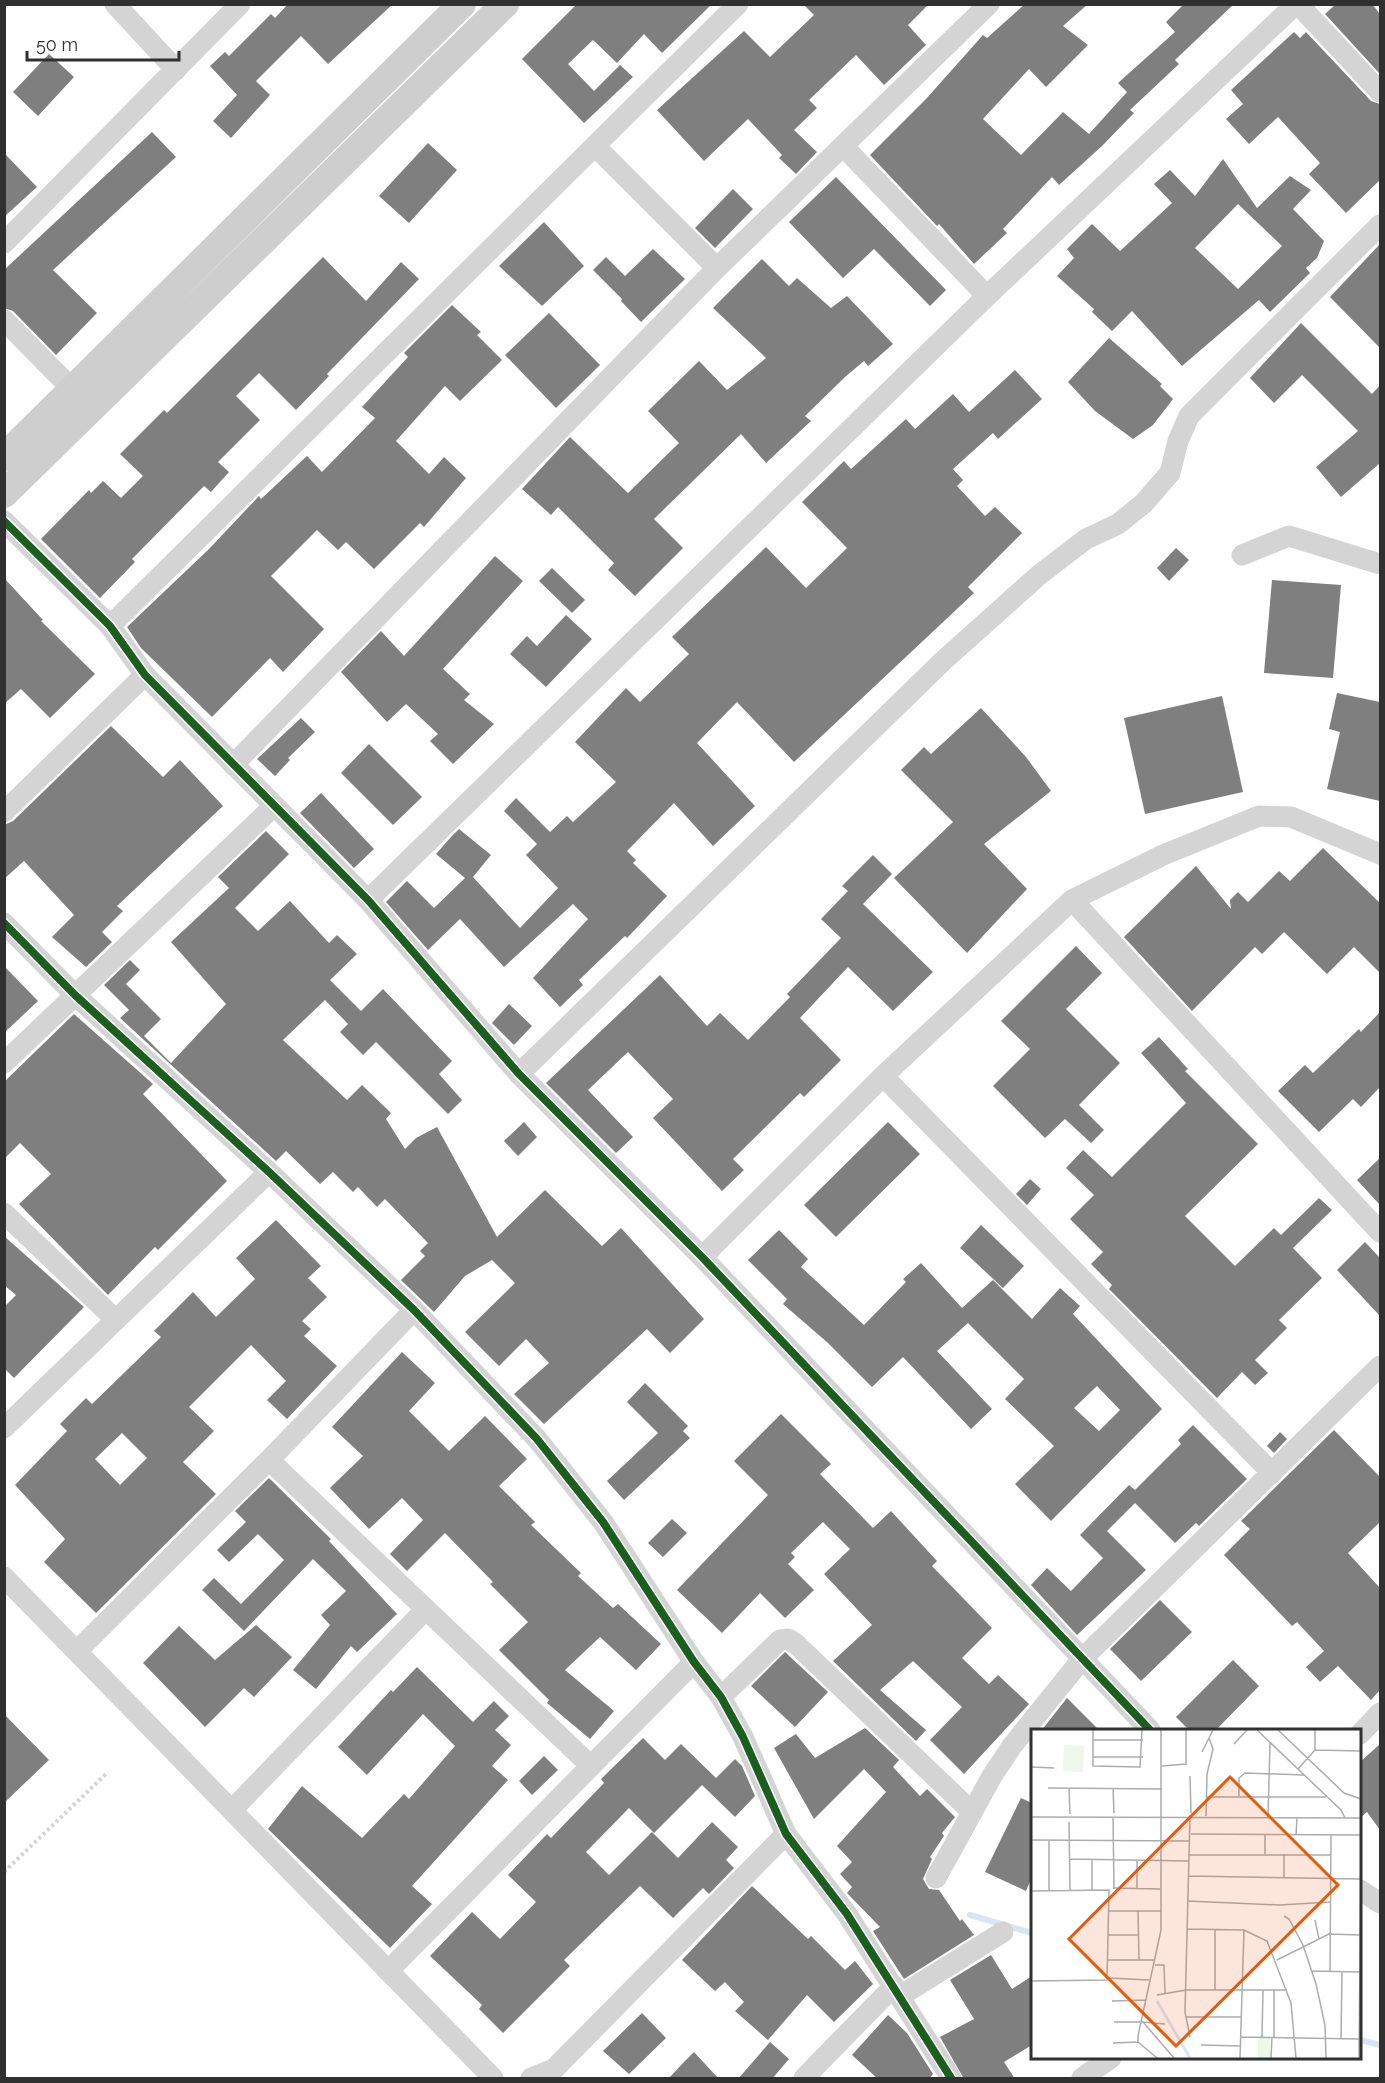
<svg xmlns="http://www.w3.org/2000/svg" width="1385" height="2083" viewBox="0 0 1385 2083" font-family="Raleway,sans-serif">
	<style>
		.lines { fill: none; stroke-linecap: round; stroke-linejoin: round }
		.stream { stroke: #dbe4f2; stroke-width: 6 }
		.building { fill: #7f7f7f; fill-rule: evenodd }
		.path { stroke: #d4d4d4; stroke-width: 4; stroke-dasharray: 3 3; stroke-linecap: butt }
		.minor { stroke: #d4d4d4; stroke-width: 21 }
		.secondary { stroke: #cecece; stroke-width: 28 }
		.cycleway-casing { stroke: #fff; stroke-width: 11 }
		.cycleway { stroke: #1b5e20; stroke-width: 8 }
		.inset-river { fill: none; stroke: #dbe4f2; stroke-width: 3 }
		.inset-road { fill: none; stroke: #acacac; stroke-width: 1.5 }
		.view { fill: #e8590c; fill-opacity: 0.15; stroke: #e8590c; stroke-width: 3 }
		.inset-edge { fill: none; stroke: #303030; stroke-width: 3 }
	</style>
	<rect width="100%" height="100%" fill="#fff"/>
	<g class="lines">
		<g class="stream">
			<polyline points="970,1915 1032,1933"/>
			<polyline points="1360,2040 1380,2045"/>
		</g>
	</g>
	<g class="building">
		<polygon points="288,4 393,4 328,64 301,36 256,81 270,95 231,138 213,121 237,95 210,66 225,52 229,56 271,14 275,18"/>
		<polygon points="577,4 712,4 662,53 644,34 617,63 593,40 568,64 594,91 620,65 633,77 584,123 522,59"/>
		<polygon points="803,4 929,4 908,25 926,45 884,85 856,55 809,100 817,108 794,130 817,152 796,174 779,158 782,155 748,119 704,161 657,110 744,31 770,57 814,15"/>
		<polygon points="1025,4 1088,4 1063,26 1088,45 1046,87 1029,69 983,119 1021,155 1063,112 1089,134 1127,92 1118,83 1175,32 1166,22 1184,4 1234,4 1175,60 1179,64 1130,110 1134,113 1102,146 1059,185 1052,177 1003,229 1007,233 974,264 939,224 937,226 870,155 926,99 983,35 987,38"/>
		<polygon points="1336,4 1372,4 1380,14 1380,74 1325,14"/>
		<polygon points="1294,32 1300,38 1306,32 1371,101 1380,104 1380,180 1346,213 1309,174 1320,163 1278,117 1249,144 1226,119 1243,104 1231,90"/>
		<polygon points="49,54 74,77 38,116 13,92"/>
		<polygon points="152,132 176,157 53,270 97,313 56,355 13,311 4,308 4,270"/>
		<polygon points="428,143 457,170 409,223 379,196"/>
		<polygon points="4,153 37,187 4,217"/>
		<path d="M1223,159L1257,208L1290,176L1311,190L1293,209L1324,241L1317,258L1306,268L1310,273L1270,312L1259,300L1182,366L1132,311L1112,331L1092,312L1094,309L1057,276L1074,258L1067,249L1092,224L1120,251L1172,203L1154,184L1170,170L1195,196ZM1238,204L1282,246L1238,289L1195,248Z"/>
		<polygon points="836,177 946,290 930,306 874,249 843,278 789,222"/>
		<polygon points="733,189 753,209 715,248 695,228"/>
		<polygon points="544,222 584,266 542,306 499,266"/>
		<polygon points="1380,244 1380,348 1330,297"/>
		<polygon points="653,249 685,279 641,322 621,301 622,299 593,270 606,257 625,276"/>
		<polygon points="323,257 366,301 401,262 419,279 327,374 329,376 296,410 259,373 236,396 260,420 218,462 229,472 211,492 204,486 132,559 135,562 100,598 41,539 89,490 91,493 103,481 121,498 143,476 120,454 164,410 167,413"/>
		<polygon points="762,259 789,286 797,278 831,308 847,296 893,344 868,366 864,361 845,377 805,416 811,421 766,463 741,434 654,519 683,548 635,596 608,570 614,563 558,507 551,515 522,489 570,437 628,493 679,443 648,411 699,361 727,390 766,358 713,308"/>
		<polygon points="452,305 481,332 477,335 502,360 460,401 445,386 396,441 429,474 444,457 466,478 424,527 420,523 374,569 346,542 338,550 317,530 271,576 324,629 283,672 270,658 212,717 141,648 127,627 209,549 259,496 261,499 307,456 322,472 375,418 362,407 408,357 404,353"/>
		<polygon points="549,313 600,365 556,408 505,355"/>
		<polygon points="1301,323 1372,394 1380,385 1380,463 1341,497 1316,467 1358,431 1302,375 1274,403 1250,378"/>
		<polygon points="1109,338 1162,384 1160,386 1173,399 1153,425 1133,439 1095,411 1068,382"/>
		<polygon points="1015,370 1042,399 998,439 993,433 953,469 963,480 957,486 985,516 995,507 1022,533 968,587 974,593 794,762 737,702 697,743 755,806 713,846 674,803 627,851 636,860 633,863 667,896 627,938 625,936 579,980 583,985 560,1007 533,978 588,919 573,904 504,967 460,919 428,950 386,902 407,881 434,908 465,878 436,854 451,837 459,829 491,855 473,877 520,928 558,888 526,855 537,844 504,811 516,798 550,832 567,816 573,822 616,782 575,742 626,688 640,702 689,654 672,637 766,547 806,588 847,548 802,502 844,461 851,469 906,419 915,429 953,394 969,412"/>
		<polygon points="1176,548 1189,560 1169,581 1157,568"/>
		<polygon points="495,556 523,581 443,669 470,694 464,700 494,724 453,764 430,741 438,734 406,704 387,722 341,672 381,631 404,656"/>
		<polygon points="552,568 585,600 572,613 539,581"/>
		<polygon points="4,578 43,620 41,621 95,674 50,718 21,689 4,704"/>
		<polygon points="1272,580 1341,585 1333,678 1264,673"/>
		<polygon points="566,615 592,639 546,687 510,654 527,636 537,646"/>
		<polygon points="1337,693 1380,702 1380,801 1327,789 1340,732 1329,729"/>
		<polygon points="1222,696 1243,792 1145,814 1124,718"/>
		<polygon points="981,708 1026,757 1051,791 984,844 1027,889 967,953 894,878 953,822 901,770 924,747 931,754"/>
		<polygon points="301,718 315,732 288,758 290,760 275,776 257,759"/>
		<polygon points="111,726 163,777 180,760 223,806 117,906 123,911 102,932 112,942 86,967 52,937 74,915 24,861 4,879 4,825 13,821"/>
		<polygon points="369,744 422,797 393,825 341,773"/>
		<polygon points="321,793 374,849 354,868 300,813"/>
		<polygon points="266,831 289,854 235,908 258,931 290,901 329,943 337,935 357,954 330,980 361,1011 383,989 452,1061 439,1074 462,1100 448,1114 376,1042 363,1055 340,1032 348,1024 325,1000 283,1040 347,1100 362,1085 391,1113 386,1119 405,1149 416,1138 437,1127 497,1237 545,1190 602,1246 621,1228 704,1319 670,1353 647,1329 544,1424 514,1394 549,1363 526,1339 499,1366 465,1332 515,1283 492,1260 465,1276 434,1312 401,1280 425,1256 420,1251 428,1243 385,1199 377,1207 358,1187 353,1192 333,1172 320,1184 286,1151 276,1161 120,1018 129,1010 104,985 130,960 140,970 126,984 161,1019 144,1036 171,1063 226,1004 171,942 229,888 218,877"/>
		<polygon points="1323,848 1380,903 1380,973 1354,947 1327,974 1284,932 1262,954 1255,947 1192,1011 1124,937 1196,866 1231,909 1230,900 1238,892 1248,902 1279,871 1290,881"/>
		<polygon points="873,855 892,874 863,904 933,972 893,1011 848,967 800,1018 841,1060 804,1097 800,1093 733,1159 744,1170 722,1191 653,1118 673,1099 628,1052 588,1090 633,1137 616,1153 546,1083 660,975 707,1026 720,1013 748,1040 790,997 787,994 841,938 821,919 848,891 842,886"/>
		<polygon points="1076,946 1102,973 1066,1009 1120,1063 1079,1105 1104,1130 1091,1143 1065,1119 1045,1138 993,1086 1030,1049 1001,1021"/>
		<polygon points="4,966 38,1001 4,1033"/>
		<polygon points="509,1004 532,1026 514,1045 492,1023"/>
		<polygon points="1380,1012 1380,1087 1361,1107 1353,1099 1319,1132 1278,1091 1305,1065 1313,1073 1359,1029 1361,1032"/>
		<polygon points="74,1014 153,1084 143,1094 227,1181 158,1250 155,1247 108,1295 19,1204 51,1174 20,1143 4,1159 4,1082"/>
		<polygon points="1159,1037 1188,1069 1185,1071 1258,1144 1185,1216 1235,1266 1274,1228 1281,1235 1319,1198 1332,1210 1293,1248 1322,1278 1279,1320 1287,1328 1255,1360 1268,1373 1255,1385 1242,1372 1217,1398 1109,1289 1112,1285 1091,1264 1103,1252 1070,1219 1094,1195 1066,1168 1083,1150 1112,1177 1186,1103 1141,1053"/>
		<polygon points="524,1122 537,1137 518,1156 504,1141"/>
		<polygon points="888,1122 920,1154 836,1237 804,1205"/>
		<polygon points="1380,1158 1380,1205 1357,1180"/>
		<polygon points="1030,1179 1041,1189 1027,1205 1016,1194"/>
		<path d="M276,1220L321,1266L308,1278L327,1297L302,1321L311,1329L304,1336L337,1366L287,1419L267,1400L286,1381L251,1345L189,1407L214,1431L183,1462L216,1494L96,1613L44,1562L65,1539L15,1485L67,1431L60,1424L86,1398L92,1404L161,1337L154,1331L193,1292L216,1317L255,1279L236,1258ZM122,1433L147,1458L120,1485L95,1459Z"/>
		<polygon points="981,1225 1024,1266 1003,1288 960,1248"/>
		<path d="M779,1230L808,1259L801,1267L864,1325L906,1282L903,1279L921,1263L962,1308L993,1280L1032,1319L1060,1288L1080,1306L1073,1314L1162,1409L1051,1521L1015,1484L1054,1446L1005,1399L1024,1379L968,1323L937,1351L992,1409L971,1429L903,1357L872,1387L828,1343L783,1304L787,1299L748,1260ZM1097,1386L1120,1410L1099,1431L1074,1408Z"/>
		<polygon points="4,1236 84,1307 14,1378 4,1368 4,1307 16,1295 4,1285"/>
		<polygon points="1365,1242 1380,1258 1380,1316 1337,1270"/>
		<polygon points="402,1352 435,1383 409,1411 449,1451 485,1416 527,1459 499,1486 535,1522 531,1525 581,1573 578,1576 613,1608 618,1604 661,1644 636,1670 600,1637 565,1670 614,1711 590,1739 547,1703 549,1700 499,1650 528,1622 490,1584 493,1582 445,1533 407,1571 390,1554 423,1520 402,1498 369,1529 330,1488 363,1456 332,1427"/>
		<polygon points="645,1383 688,1426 683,1431 690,1438 624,1500 607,1481 658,1433 627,1402"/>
		<polygon points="781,1414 831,1464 820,1474 873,1528 891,1511 937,1561 932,1566 992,1628 962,1658 989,1684 998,1675 1029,1704 964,1774 930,1740 962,1707 913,1661 880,1690 926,1730 916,1741 833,1661 872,1625 824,1574 850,1549 823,1522 791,1553 795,1557 788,1564 814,1590 785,1618 760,1593 722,1633 677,1590 768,1495 734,1461"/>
		<polygon points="1193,1425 1247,1479 1199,1526 1196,1523 1175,1543 1135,1503 1107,1531 1146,1570 1077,1635 1031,1585 1047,1568 1071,1591 1103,1558 1080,1535 1129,1485 1135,1490 1181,1444 1178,1440"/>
		<polygon points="1334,1430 1380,1477 1380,1522 1348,1553 1380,1588 1380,1690 1371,1700 1338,1666 1320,1682 1306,1667 1324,1651 1297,1622 1292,1626 1224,1555 1250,1529 1241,1521"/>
		<polygon points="1280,1432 1287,1439 1274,1453 1267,1446"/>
		<polygon points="269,1478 331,1539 329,1541 397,1614 357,1652 351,1646 316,1689 293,1670 330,1625 321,1615 346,1591 313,1559 244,1631 202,1590 214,1578 241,1604 284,1560 258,1534 229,1562 217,1550 246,1522 235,1511"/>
		<polygon points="672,1519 687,1533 663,1557 648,1543"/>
		<polygon points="1160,1600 1192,1632 1141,1681 1110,1649"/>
		<polygon points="256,1625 292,1657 254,1697 244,1688 205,1727 143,1663 179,1626 215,1660"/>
		<polygon points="785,1652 828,1692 795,1727 751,1686"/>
		<polygon points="1233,1660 1259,1686 1215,1731 1190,1731 1176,1717"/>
		<polygon points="417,1667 473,1722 494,1701 509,1716 495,1730 511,1745 492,1766 508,1780 412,1886 432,1904 390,1948 268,1829 302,1786 362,1838 404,1794 409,1799 455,1746 423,1714 367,1775 338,1747 391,1690 393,1692"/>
		<polygon points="1067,1698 1100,1731 1041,1731"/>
		<polygon points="4,1714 49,1760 4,1803"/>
		<polygon points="865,1728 899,1760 893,1767 920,1796 927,1789 955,1817 942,1833 944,1836 930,1857 932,1859 923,1879 929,1889 939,1890 960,1921 962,1919 974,1935 904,1979 873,1931 880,1927 847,1893 852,1887 840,1874 852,1862 837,1846 886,1792 864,1769 814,1819 774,1748 796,1734 815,1758"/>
		<polygon points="643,1738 665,1760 681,1744 716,1778 735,1759 742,1766 755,1796 735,1817 702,1785 654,1833 629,1808 586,1852 609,1875 652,1832 678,1858 712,1822 738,1847 726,1860 734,1868 709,1894 703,1888 673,1918 640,1886 564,1960 570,1966 503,2033 479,2009 482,2005 430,1956 472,1912 500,1939 536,1902 508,1875 547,1834 551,1838 604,1783 601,1779"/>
		<polygon points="1380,1744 1380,1830 1367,1812 1359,1819 1359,1763"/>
		<polygon points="544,1756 558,1770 532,1795 519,1781"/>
		<polygon points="1021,1798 1032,1803 1032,1877 1026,1891 985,1872"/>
		<polygon points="752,1886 808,1939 811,1936 845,1970 855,1961 873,1984 834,2022 807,1995 768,2040 735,2011 744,2002 725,1982 715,1991 682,1960"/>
		<polygon points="991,1955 1012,1989 1032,1976 1032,2045 1004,2062 1015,2079 964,2079 940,2037 974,2019 950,1980"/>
		<polygon points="642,2013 666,2038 629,2074 603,2051"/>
		<polygon points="888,2015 907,2033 933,2074 929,2079 878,2079 852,2055"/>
		<polygon points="770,2042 789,2059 772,2079 738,2079"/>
		<polygon points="694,2052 719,2079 668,2079 683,2063"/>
	</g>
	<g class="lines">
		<polyline class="path" points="4,1872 107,1773"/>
		<g class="minor">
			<polyline points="115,4 176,70"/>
			<polyline points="1298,4 1380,92"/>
			<polyline points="595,146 717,268"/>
			<polyline points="843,146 987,296"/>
			<polyline points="4,243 240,4"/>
			<polyline points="4,320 82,399"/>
			<polyline points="4,521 110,626 145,675 368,900 519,1074 702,1257 1150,1730"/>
			<polyline points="1242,555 1289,536 1380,564"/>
			<polyline points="110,626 738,4"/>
			<polyline points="233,765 717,268 989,4"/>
			<polyline points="4,812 145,675"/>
			<polyline points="368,900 987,296 1296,4"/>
			<polyline points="1072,900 1380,1232"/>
			<polyline points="4,923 75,995 269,1172 414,1310 537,1439 603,1522 694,1662 721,1697 743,1737 786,1834 847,1914 951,2078"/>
			<polyline points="4,1063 274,806"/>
			<polyline points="519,1074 944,660 1039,575 1086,539 1118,524 1144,503 1170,473 1178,441 1189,416 1380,225"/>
			<polyline points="883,1076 1272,1473"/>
			<polyline points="4,1213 116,1320"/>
			<polyline points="702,1257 883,1076 1072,900 1163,855 1259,816 1291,817 1380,854"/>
			<polyline points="414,1310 269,1460 591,1766"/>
			<polyline points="4,1428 269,1172"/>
			<polyline points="4,1577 493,2078"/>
			<polyline points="77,1651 269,1460"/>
			<polyline points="721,1697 780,1640 788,1639 796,1644 972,1812"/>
			<polyline points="1360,1734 1380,1713"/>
			<polyline points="232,1810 426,1609"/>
			<polyline points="936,1878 992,1776 1012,1746 1082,1659 1380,1366"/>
			<polyline points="1360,1890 1380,1903"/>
			<polyline points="388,1971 694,1662"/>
			<polyline points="900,1996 1003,1932"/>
			<polyline points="531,2078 554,2069 786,1834"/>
			<polyline points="804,2078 894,1986"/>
			<polyline points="1082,2078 1111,2058"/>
		</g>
		<g class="secondary">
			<polyline points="4,457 462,4"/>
			<polyline points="4,494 505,4"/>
		</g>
		<defs>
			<g id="cycleway">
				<polyline points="4,521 110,626 145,675 368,900 519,1074 702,1257 1150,1730"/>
				<polyline points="4,923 75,995 269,1172 414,1310 537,1439 603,1522 694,1662 721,1697 743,1737 786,1834 847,1914 951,2078"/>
			</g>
		</defs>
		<use href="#cycleway" class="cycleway-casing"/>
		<use href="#cycleway" class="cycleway"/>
	</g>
	<g transform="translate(1031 1729)">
		<rect width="330" height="330" fill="#fff"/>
		<path d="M33,16L53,17L52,43L32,42ZM227,309H239V329H227Z" fill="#f0f5ed"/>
		<path class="inset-river" d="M126,272L159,329"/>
		<path class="inset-road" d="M62,1V37L109,38L111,1M226,1L310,81L314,89M247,1L313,64L330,70M62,11H112M203,15L216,1M284,21L330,22M171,23L182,1M62,28H112M131,37L155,35V1M0,38L23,39M267,40L284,21V1M159,47L160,84M17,59L131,60M38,59L39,85M82,59L83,84M208,67V49L214,44L273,46M175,68H295M175,87L176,45L182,20L178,9M0,88L330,89M82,88L83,159M237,88L239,14M38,93L39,161M160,105L330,106M265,106L266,88M0,111L158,112M18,111V161M234,125V106M158,126H300M38,130L158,132M106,131V160M158,147L330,150M253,148V125M82,159L129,160M61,161V130M0,162L78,161L76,251L0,252M156,172L249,176L299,173M78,182H107M253,187L258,190L272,216L285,255L294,296L295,329M284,191L288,210M156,200L213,201L236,212L260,274L265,329M77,206H108M77,231H124M108,231L107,182H130M246,231L298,205L329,206M124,236H133L134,264M281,242L330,243M299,243L300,106M77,249L118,251M184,261V200M243,261V308M126,266L155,261H256M81,272L115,271M155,288H210M83,293H112L143,329M112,293L134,295M159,308L154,283L159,88M210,308L329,310M231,308L232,261M310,310L311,243M82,314L107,313M170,316L209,317M126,329L107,313V307L130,201V1M209,329L213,201M240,329L241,308M328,329L330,126"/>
		<path class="view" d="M199,48L307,156L145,317L38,210Z"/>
		<rect width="330" height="330" class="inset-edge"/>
	</g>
	<rect width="1385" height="2083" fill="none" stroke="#303030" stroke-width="12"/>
	<path d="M27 51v9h152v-9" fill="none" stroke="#303030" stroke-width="3"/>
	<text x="36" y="51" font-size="18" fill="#303030" stroke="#ffffff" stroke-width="4.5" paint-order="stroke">50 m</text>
</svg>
